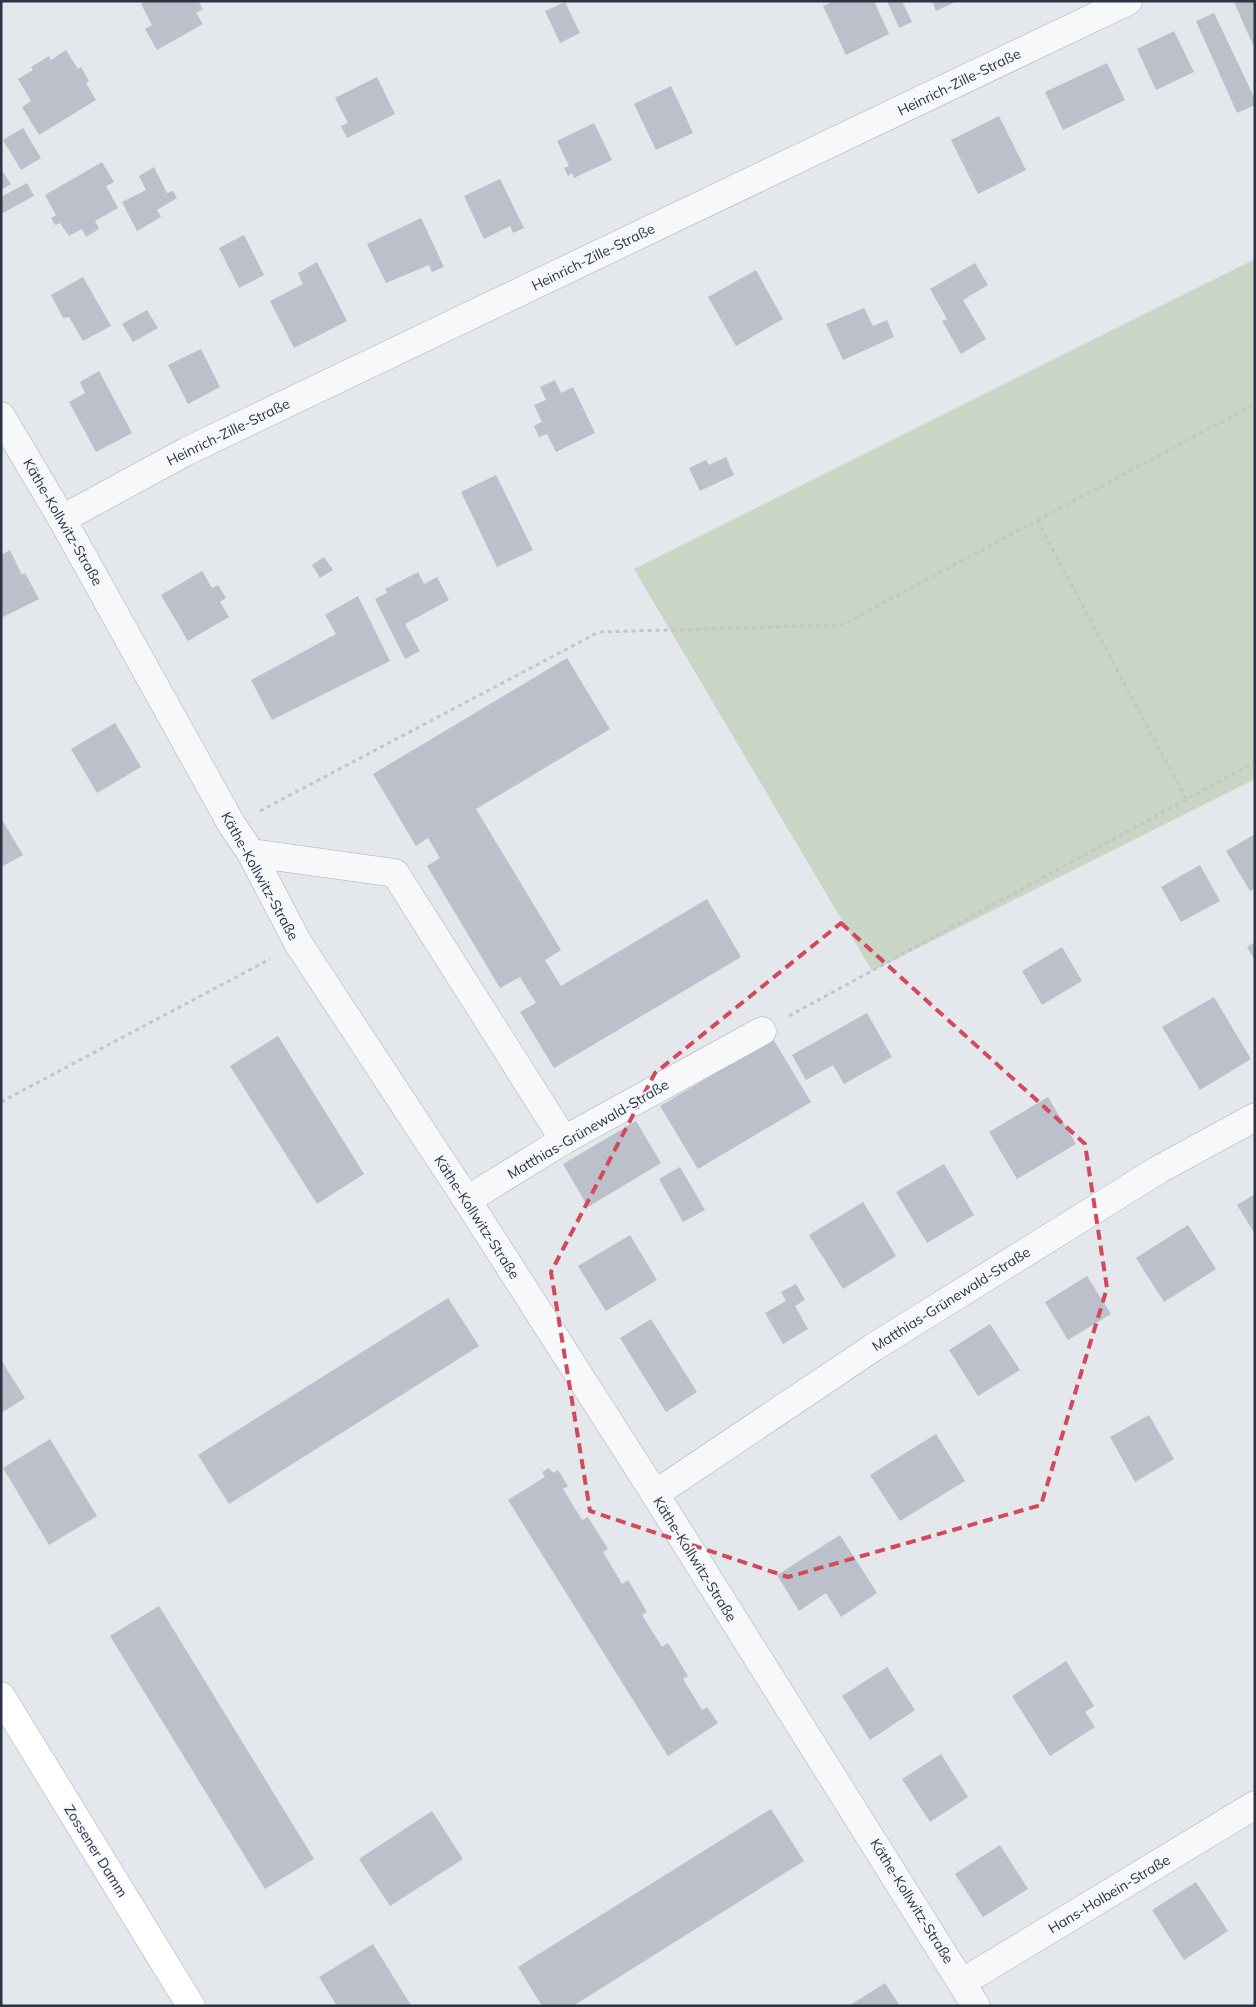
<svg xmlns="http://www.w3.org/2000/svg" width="1256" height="2007" viewBox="0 0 1256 2007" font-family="Mulish,sans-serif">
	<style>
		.green { fill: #c9d6c5 }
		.building { fill: #bbc0ca }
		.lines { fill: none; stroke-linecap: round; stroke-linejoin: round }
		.minor-casing { stroke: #a9aeb7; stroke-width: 29 }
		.major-casing { stroke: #a3abb8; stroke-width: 29 }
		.path { stroke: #c2c5cb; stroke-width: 3; stroke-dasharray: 4 4; stroke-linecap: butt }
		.minor { stroke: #f7f8fa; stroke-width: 28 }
		.major { stroke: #fff; stroke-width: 28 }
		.marked { fill: none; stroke: #d1495b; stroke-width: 4; stroke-dasharray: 10 6; stroke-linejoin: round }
		.labels { text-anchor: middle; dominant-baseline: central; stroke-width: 4; stroke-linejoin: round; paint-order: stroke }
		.street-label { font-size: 14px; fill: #2b3445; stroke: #f4f6f9 }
	</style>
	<rect width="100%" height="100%" fill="#e4e7ec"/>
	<polygon class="green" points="1255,259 1255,779 872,971 634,569"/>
	<g class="building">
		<polygon points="146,1 198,1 203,9 196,13 203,24 157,50 145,29 152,25 141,4"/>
		<polygon points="834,1 874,1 889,34 846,55 823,6"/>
		<polygon points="887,1 902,1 912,22 899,28"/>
		<polygon points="932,1 957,1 936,11"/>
		<polygon points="1236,1 1255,1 1255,44 1253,45 1234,2"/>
		<polygon points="565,2 580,33 560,43 545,11"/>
		<polygon points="1214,13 1255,99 1255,105 1237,113 1196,21"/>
		<polygon points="1174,31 1194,72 1156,90 1137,49"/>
		<polygon points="66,50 78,69 81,67 89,81 86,83 96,100 39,135 22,107 31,101 18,79 33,70 31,67 49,56 51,60"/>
		<polygon points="1107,63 1125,100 1063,130 1045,92"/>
		<polygon points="377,77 395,114 347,138 341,126 348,123 335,98"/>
		<polygon points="671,86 693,133 656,150 634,104"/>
		<polygon points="999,116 1026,170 978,194 951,140"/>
		<polygon points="594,123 612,160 574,178 572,173 568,176 564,168 569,166 557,141"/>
		<polygon points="23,128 41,158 21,170 3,140"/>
		<polygon points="102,162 114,182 106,186 118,208 95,221 99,229 86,237 82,229 69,236 60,223 55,225 51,218 56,215 45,195"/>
		<polygon points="154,167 167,193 173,191 177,198 157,210 161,217 137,231 122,202 146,190 139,176"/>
		<polygon points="1,169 11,184 1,190"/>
		<polygon points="500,179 524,228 513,233 510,226 484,239 464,196"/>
		<polygon points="27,183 34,196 1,214 1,197"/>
		<polygon points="421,218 444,267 432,272 429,265 386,283 367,244"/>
		<polygon points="244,235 264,275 239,288 219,248"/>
		<polygon points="317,262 347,321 294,348 270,301 303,284 298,273"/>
		<polygon points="975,263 988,285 963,300 986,339 961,354 942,321 947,319 930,289"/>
		<polygon points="756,270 783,319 736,346 708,297"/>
		<polygon points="83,277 111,326 83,341 69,317 63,318 51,295"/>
		<polygon points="864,308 873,326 887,320 894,337 843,360 826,324"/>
		<polygon points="147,310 158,328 133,342 122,324"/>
		<polygon points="201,349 220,387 188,404 168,365"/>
		<polygon points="99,371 132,433 96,452 69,402 85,393 80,382"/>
		<polygon points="555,380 561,393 573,387 595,433 556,452 547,434 539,437 534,426 542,422 534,405 546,400 540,387"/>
		<polygon points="726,457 734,475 700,491 689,468 706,460 709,465"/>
		<polygon points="496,475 533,550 497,567 461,492"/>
		<polygon points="10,550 22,575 25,573 39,599 1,618 1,555"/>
		<polygon points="324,557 333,570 320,578 312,565"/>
		<polygon points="202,571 212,588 218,585 226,598 220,602 229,617 188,641 161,595"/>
		<polygon points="418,572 424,584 437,577 449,600 405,624 420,651 405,659 375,599 387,593 385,589"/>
		<polygon points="358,596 390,661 272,720 251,680 336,634 325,615"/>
		<polygon points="567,658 610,729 476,809 561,950 545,960 561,986 707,899 741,957 554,1068 520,1012 536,1003 520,977 500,988 427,866 440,858 428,838 416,846 373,774"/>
		<polygon points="115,723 141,767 97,793 71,749"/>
		<polygon points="1,818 23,855 1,867"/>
		<polygon points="1255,834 1255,889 1250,891 1226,851"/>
		<polygon points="1200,865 1220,901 1181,922 1161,887"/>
		<polygon points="1255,942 1255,960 1247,947"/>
		<polygon points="1062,947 1082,981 1042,1005 1022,971"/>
		<polygon points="1214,997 1251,1059 1200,1090 1162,1027"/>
		<polygon points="867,1013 892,1057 844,1084 833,1065 806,1080 792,1055"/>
		<polygon points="278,1036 364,1174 317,1204 230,1066"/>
		<polygon points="773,1039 811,1102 698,1169 660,1106"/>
		<polygon points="1048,1097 1076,1144 1017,1179 989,1132"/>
		<polygon points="636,1121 661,1163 588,1207 563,1164"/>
		<polygon points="944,1164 974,1215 927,1243 896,1192"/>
		<polygon points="680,1167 705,1210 683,1222 659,1179"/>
		<polygon points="1255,1194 1255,1234 1237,1205"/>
		<polygon points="863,1202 896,1256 843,1289 809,1235"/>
		<polygon points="1188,1225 1216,1269 1164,1302 1136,1258"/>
		<polygon points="630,1235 657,1280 606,1311 578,1266"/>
		<polygon points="1087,1276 1111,1314 1068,1340 1045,1302"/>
		<polygon points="796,1284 805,1300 795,1306 808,1329 783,1344 765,1313 786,1301 781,1292"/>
		<polygon points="448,1298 479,1346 229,1504 198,1455"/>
		<polygon points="651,1319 697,1392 666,1412 620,1338"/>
		<polygon points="990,1324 1020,1370 978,1396 949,1350"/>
		<polygon points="1,1360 25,1398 1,1413"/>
		<polygon points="1149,1415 1174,1459 1135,1482 1110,1437"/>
		<polygon points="936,1434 965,1481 900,1521 870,1475"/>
		<polygon points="50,1439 97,1516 49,1545 3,1468"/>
		<polygon points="549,1468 553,1473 558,1470 568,1486 563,1489 582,1520 588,1517 608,1549 603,1552 622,1584 628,1580 647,1612 642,1615 662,1647 668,1643 688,1676 683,1679 702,1710 707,1707 718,1723 668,1756 508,1500 545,1477 542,1472"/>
		<polygon points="840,1535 877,1593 841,1617 826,1593 799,1611 777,1575"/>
		<polygon points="159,1606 314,1859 265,1889 110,1636"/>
		<polygon points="1066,1661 1094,1706 1085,1712 1095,1727 1050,1756 1012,1696"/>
		<polygon points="887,1667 915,1710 870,1740 842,1696"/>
		<polygon points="941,1754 968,1797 930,1822 902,1779"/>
		<polygon points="771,1809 804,1861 573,2006 542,2006 518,1967"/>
		<polygon points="432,1811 463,1859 390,1906 359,1859"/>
		<polygon points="1000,1845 1028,1889 983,1917 955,1874"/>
		<polygon points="1196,1882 1228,1931 1184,1960 1152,1910"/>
		<polygon points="373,1944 409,2002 412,2006 337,2006 319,1977"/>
		<polygon points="885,1983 900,2006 849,2006"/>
	</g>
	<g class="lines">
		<defs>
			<g id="minor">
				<polyline points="1,416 62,519 232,825 251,853 298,943 467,1200 655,1494 976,2006"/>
				<polyline points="62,519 187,451 1128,1"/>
				<polyline points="251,853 395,873 564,1140"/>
				<polyline points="467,1200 564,1140 762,1031"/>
				<polyline points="655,1494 874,1347 1158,1170 1255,1117"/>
				<polyline points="963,1982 1255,1805"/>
			</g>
			<polyline id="major" points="1,1696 191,2006"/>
		</defs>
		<use href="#minor" class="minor-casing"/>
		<use href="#major" class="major-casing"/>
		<g class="path">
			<polyline points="1037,520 1186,799"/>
			<polyline points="260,811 599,632 842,625 1255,404"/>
			<polyline points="789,1016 1255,762"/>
			<polyline points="1,1102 270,959"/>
		</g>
		<use href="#minor" class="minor"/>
		<use href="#major" class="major"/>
	</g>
	<path class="marked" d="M841,923L1085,1144L1107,1288L1041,1505L788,1577L590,1511L551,1272L655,1073Z"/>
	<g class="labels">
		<g class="street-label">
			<text transform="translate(959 82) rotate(-26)">Heinrich-Zille-Straße</text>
			<text transform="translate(593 257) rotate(-26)">Heinrich-Zille-Straße</text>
			<text transform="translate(228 432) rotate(-26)">Heinrich-Zille-Straße</text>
			<text transform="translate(63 522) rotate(60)">Käthe-Kollwitz-Straße</text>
			<text transform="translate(260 876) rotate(61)">Käthe-Kollwitz-Straße</text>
			<text transform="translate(588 1129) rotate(-30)">Matthias-Grünewald-Straße</text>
			<text transform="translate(477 1217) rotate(57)">Käthe-Kollwitz-Straße</text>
			<text transform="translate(951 1299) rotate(-32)">Matthias-Grünewald-Straße</text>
			<text transform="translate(695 1559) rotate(58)">Käthe-Kollwitz-Straße</text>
			<text transform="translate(96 1851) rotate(58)">Zossener Damm</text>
			<text transform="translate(1109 1894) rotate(-31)">Hans-Holbein-Straße</text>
			<text transform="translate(912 1901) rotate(58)">Käthe-Kollwitz-Straße</text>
		</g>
	</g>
	<rect width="1256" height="2007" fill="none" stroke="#2b3445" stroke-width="5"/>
</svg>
